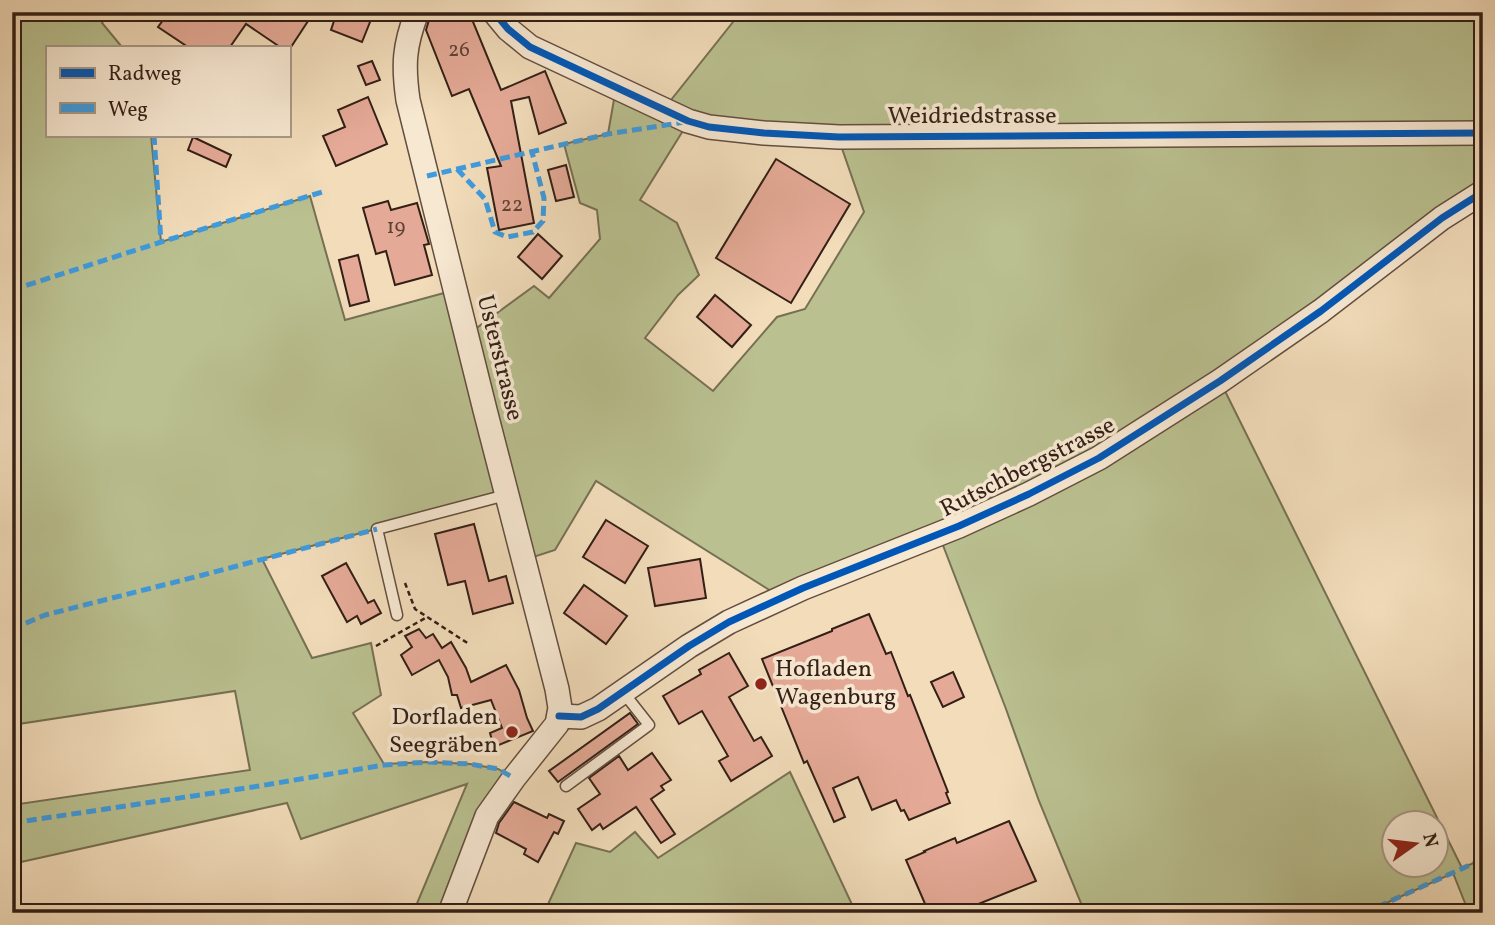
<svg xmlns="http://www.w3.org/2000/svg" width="1495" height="925" viewBox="0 0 1495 925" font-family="Vollkorn,serif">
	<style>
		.green { fill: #bac090; stroke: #767053; stroke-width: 2; fill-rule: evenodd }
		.building { fill: #e5aa97; stroke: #331f16; stroke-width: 2 }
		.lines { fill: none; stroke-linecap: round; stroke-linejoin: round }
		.service-casing { stroke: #634e3f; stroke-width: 13 }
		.tertiary-casing { stroke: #634e3f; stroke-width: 26 }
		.path { stroke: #331f16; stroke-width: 2.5; stroke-dasharray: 5 3.5; stroke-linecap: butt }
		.service { stroke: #f7e8d2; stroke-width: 10 }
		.tertiary { stroke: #f7e8d2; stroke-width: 23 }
		.quiet { stroke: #3e9bdf; stroke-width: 5; stroke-dasharray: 10 5; stroke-linecap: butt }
		.cycleway-casing { stroke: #f7e8d2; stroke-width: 11 }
		.cycleway { stroke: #0057b8; stroke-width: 7 }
		.poi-dot { fill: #8f2418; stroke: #f7e8d2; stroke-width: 2.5 }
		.labels { text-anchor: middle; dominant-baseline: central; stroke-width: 7; stroke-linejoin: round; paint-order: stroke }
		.number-label { font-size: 21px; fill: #604236 }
		.street-label { font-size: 24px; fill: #331f16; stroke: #f7e8d2 }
		.poi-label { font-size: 24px; fill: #331f16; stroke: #f7e8d2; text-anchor: start }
	</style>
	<rect width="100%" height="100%" fill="#f2dcba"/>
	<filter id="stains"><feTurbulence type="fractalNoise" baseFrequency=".00286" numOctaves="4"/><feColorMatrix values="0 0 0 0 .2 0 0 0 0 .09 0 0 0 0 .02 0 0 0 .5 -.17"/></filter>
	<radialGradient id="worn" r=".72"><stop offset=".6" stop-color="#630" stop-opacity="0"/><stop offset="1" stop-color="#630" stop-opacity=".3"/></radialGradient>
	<g class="green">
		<path d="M12,12H109L102,23L122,47H47V135H151L161,242L310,196L345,320L455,290L467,335L534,286L549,298L600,239L597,210L580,203L564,144L608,134L616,88L663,110L741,12H1483V192L1220,381L1462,868L1483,859V911L1469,913L1453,873L1364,913H1085L1039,801L1006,709L939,535L782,598L596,481L555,550L524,560L506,495L262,559L312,658L371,643L381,695L353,713L384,764L429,762L470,764L498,769L514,778L450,913H413L467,784L301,839L287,803L12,864V805L250,770L235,691L12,725ZM689,121L838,137L864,212L805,309L777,317L713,391L645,338L678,295L699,275L677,223L640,200ZM1394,824H1436V866H1394Z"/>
		<polygon points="790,772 856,913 544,913 576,843 610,852 635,832 658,858"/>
	</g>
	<g class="building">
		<polygon points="169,12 314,12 291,47 280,47 246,24 230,47 188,47 158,27"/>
		<polygon points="337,12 374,12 362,42 331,30"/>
		<polygon points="448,12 469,12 501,90 545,71 566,123 539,134 529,97 511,101 534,223 499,230 487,168 501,166 469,89 452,96 426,30 429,20"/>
		<polygon points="372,61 380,80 366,85 358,66"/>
		<polygon points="368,97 387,144 336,166 323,136 345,127 338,110"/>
		<polygon points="193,137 231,155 226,167 188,150"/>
		<polygon points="776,159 850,204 791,303 716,258"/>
		<polygon points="566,165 574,197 556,201 548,170"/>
		<polygon points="388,201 391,210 417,203 429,244 424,245 432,275 395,285 386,251 376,254 363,208"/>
		<polygon points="538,234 562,256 542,279 518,257"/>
		<polygon points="358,255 369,301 350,306 339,260"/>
		<polygon points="715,295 751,325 732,347 697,317"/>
		<polygon points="606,520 648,546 625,583 583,557"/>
		<polygon points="474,524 489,581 506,576 513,603 473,614 465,581 448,585 435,534"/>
		<polygon points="700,559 706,598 655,606 648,568"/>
		<polygon points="346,563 368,603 374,600 381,613 361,624 357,616 347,622 322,576"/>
		<polygon points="584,585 627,616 606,644 564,613"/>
		<polygon points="869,614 886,654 891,652 908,696 910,695 948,792 946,793 950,803 909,820 904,810 901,811 896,800 872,810 858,777 833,788 845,817 834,822 807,761 804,763 762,659 832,631 832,629"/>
		<polygon points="419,629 426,638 433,634 442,648 451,642 466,668 471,682 506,665 519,690 527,718 533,731 494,747 490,733 502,728 491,700 461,708 457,695 452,695 448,677 439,660 412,675 401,655 412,647 405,636"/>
		<polygon points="729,653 748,686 729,697 754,741 761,737 772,756 731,781 719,761 728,756 702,711 679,724 663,696 701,674 699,670"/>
		<polygon points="953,672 964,697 943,707 931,682"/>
		<polygon points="630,713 638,724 558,782 549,771"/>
		<polygon points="652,753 671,780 661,786 664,790 651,799 675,834 661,843 636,807 603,829 600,824 592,830 578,809 600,794 589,778 619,756 628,770"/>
		<polygon points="514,802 547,818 549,814 564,821 558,834 554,832 538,862 524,854 526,849 496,833 499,823"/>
		<polygon points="1009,821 1036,881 956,913 929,913 906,860 925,852 924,851 955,838 957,843"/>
	</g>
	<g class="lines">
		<defs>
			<g id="service">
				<polyline points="397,615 377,529 506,495"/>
				<polyline points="566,786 649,725 623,692"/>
			</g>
			<g id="tertiary">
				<path d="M417,12C404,46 403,65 408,100L485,410L557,689L560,708L557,724L514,778L487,816L450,913"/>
				<polyline points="494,12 508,29 530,47 688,121 709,127 764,133 839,137 1483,133"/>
				<polyline points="559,716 581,717 598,709 689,646 729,622 803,588 959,526 1029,494 1099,458 1220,381 1321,311 1442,218 1483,192"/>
			</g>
		</defs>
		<use href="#service" class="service-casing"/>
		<use href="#tertiary" class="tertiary-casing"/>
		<g class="path">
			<polyline points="405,583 415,609 469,644"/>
			<polyline points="376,646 427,617"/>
		</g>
		<use href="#service" class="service"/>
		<use href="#tertiary" class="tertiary"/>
		<g class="quiet">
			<polyline points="154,135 161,242"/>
			<polyline points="457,169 485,199 495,232 507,237 533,232 543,221 544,198 532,152"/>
			<polyline points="427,176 608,134 685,122"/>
			<polyline points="12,290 161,242 322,192"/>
			<polyline points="12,629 45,615 203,575 377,529"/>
			<polyline points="12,823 253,787 384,765 429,762 470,764 498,769 514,778"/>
			<polyline points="1364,913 1483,859"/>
		</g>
		<defs>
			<g id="cycleway">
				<polyline points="494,12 508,29 530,47 688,121 709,127 764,133 839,137 1483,133"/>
				<polyline points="559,716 581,717 598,709 689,646 729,622 803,588 959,526 1029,494 1099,458 1220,381 1321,311 1442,218 1483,192"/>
			</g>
		</defs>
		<use href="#cycleway" class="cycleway-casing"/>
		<use href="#cycleway" class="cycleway"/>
	</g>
	<g class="poi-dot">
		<circle cx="761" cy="684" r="7"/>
		<circle cx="512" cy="732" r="7"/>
	</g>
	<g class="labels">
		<g class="number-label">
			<text x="459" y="50">26</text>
			<text x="512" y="205">22</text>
			<text x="396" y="227">19</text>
		</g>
		<g class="street-label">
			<text x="972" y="117">Weidriedstrasse</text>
			<text transform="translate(499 358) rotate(76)">Usterstrasse</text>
			<text transform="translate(1028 468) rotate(-27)">Rutschbergstrasse</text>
		</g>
		<g class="poi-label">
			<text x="775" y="670">Hofladen<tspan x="775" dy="28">Wagenburg</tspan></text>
			<text x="498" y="718" text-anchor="end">Dorfladen<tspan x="498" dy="28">Seegräben</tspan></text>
		</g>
	</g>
	<rect width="1495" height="925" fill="none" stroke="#f2dcba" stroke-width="42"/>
	<rect x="14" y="14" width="1467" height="897" fill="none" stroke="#331f16" stroke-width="3.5"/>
	<rect x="21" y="21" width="1453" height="883" fill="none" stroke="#331f16" stroke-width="2"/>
	<rect x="46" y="46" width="245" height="91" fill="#f7e8d2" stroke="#a99887" stroke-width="2"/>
	<rect x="60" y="68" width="35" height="10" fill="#0057b8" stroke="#a99887" stroke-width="2"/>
	<text x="108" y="80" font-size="21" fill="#331f16">Radweg</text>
	<rect x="60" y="103" width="35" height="10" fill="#3e9bdf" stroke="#a99887" stroke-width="2"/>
	<text x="108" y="116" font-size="21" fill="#331f16">Weg</text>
	<g transform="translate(1415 844) rotate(76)"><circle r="33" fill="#f7e8d2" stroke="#a99887" stroke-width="2"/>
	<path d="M0-5L12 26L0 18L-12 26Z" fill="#8f2418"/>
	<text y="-10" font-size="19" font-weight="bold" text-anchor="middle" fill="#331f16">N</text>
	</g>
	<rect width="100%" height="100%" filter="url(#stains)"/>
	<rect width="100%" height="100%" fill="url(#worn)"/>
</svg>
